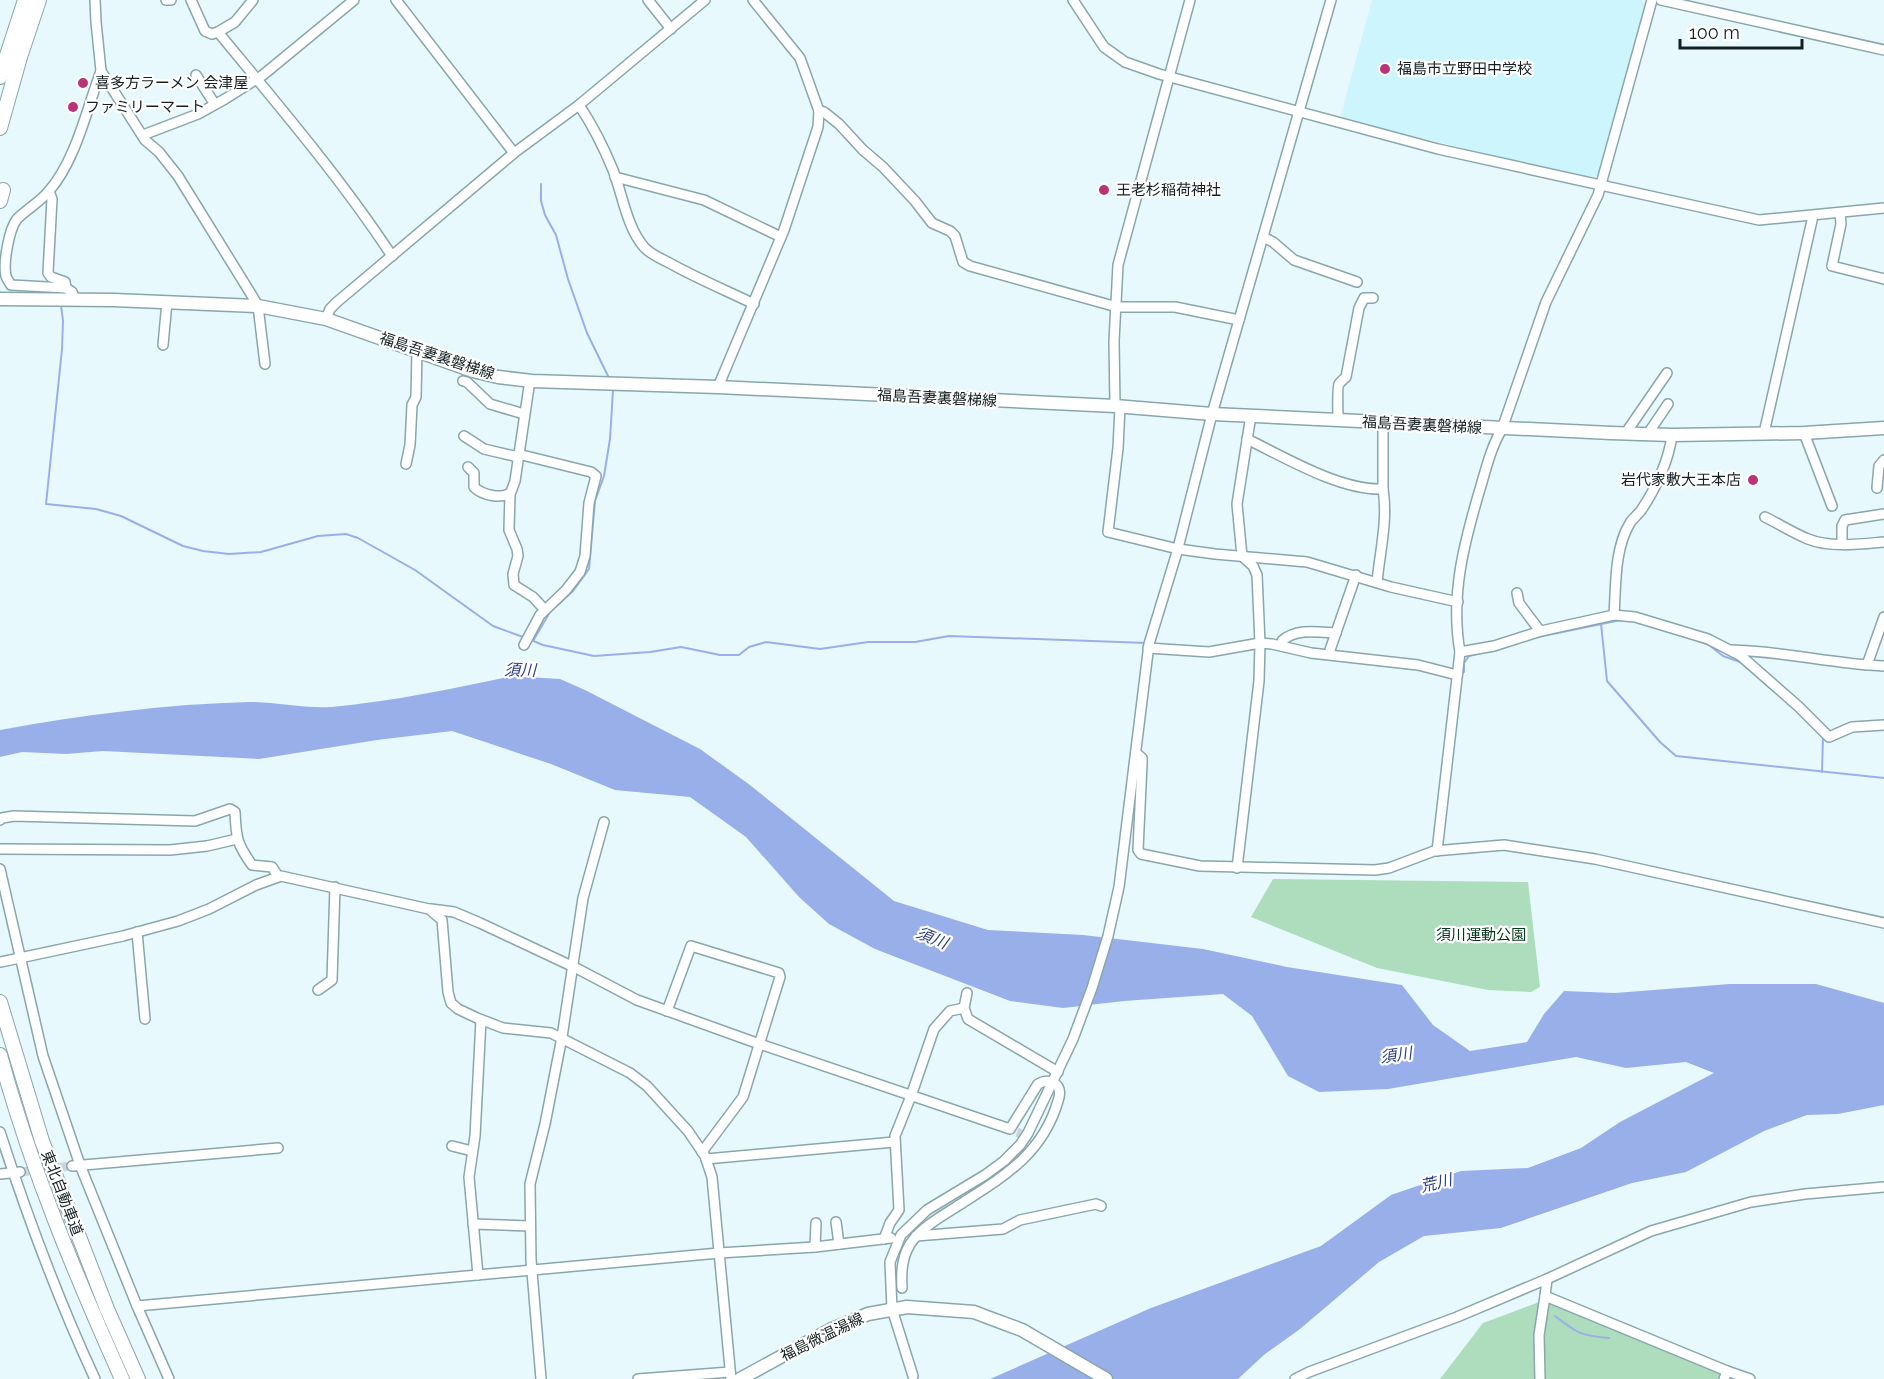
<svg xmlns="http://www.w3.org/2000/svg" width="1884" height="1379" viewBox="0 0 1884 1379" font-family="Raleway,'Noto Sans JP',sans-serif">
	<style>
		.built { fill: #cdf5fd }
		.green { fill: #adddbc }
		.water { fill: #99afea }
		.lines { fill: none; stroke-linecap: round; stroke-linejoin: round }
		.stream { stroke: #99afea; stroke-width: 2 }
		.minor-tunnel { stroke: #c7d8dc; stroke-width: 9; stroke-dasharray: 9 4.5; stroke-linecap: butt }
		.minor-casing { stroke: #89a6ac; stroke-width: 12 }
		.major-casing { stroke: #89a6ac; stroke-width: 15 }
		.highway-casing { stroke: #89a6ac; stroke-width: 16 }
		.minor { stroke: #fff; stroke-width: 9 }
		.major { stroke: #fff; stroke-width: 12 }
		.highway { stroke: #fff; stroke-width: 14 }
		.poi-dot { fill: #b93376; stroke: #fff; stroke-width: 2 }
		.labels { text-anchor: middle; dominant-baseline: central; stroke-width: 4.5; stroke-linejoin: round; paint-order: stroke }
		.poi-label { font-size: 15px; fill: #141f21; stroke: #fff; text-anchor: start }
		.street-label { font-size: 15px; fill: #141f21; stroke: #fff }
		.park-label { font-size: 15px; fill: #04381d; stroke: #fff }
		.water-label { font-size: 16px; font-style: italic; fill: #2b3f84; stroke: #fff }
	</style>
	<rect width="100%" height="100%" fill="#e7f9fd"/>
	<polygon class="built" points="1372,0 1642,0 1646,6 1600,174 1590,179 1340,118"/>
	<g class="green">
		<polygon points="1273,879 1528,882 1540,987 1531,992 1488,990 1377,968 1251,917"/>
		<polygon points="1547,1299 1725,1373 1722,1379 1542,1379 1540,1337"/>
		<polygon points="1539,1302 1541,1304 1536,1379 1440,1379 1483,1323"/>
	</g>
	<path class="water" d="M512,676L560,679L585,690L700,749L750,785L894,901L988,930L1083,935L1203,949L1287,967L1402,985L1433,1025L1470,1051L1527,1042L1544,1014L1564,991L1615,993L1730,984H1816L1884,1003V1105L1838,1114L1807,1115L1764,1131L1686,1172L1632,1183L1501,1228L1424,1236L1379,1262L1300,1329L1265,1354L1238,1379H990L1151,1308L1321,1246L1391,1195L1461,1171L1528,1168L1581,1148L1620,1122L1714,1073L1686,1062L1626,1068L1576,1057L1388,1089L1319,1092L1288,1076L1252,1016L1223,994L1124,1001L1063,1008L1010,1001L875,949L829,924L799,897L746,837L690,797L615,790L551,764L452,731L377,740L259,759L103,751L66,754L22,752L0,757V730C82,715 166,704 250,702C277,702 305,709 332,707C393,701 452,689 512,676Z"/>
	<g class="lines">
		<g class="stream">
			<polyline points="541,184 541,201 545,215 556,235 568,279 587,333 609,378"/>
			<polyline points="61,305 63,321 62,349 46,504 96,509 121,516 183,546 203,551 229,554 261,552 318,536 346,534 358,538 415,570 493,626 523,637"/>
			<polyline points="1601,624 1607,681 1660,742 1676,756 1884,778"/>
			<polyline points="1538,637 1621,620"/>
			<polyline points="531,640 543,645 594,656 650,652 681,647 720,655 739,655 749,647 766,642 820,649 868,642 915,642 949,636 1147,643"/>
			<polyline points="533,641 550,612 573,591 589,569 595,501 604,476 610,439 613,390"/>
			<polyline points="1698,641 1709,645 1723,656 1740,662 1770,688"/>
			<polyline points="1460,671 1464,672 1464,663 1469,656 1481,653"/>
			<polyline points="1830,732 1847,724"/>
			<polyline points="1822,772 1823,736"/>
			<path d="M1555,1316C1577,1333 1581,1336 1609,1338"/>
		</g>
		<g class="minor-tunnel">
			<polyline points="1017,1132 1032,1138"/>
			<polyline points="20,1172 72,1166"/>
		</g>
		<defs>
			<g id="minor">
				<polyline points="95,0 96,22 101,71 145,140 159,152 178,176 251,294 258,306 265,364"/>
				<polyline points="166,0 171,0"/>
				<path d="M191,0L205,31L212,34L218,32C278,105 340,177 392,256"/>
				<polyline points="396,0 514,153"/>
				<polyline points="648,0 671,29"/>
				<polyline points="1073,0 1104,47 1125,62 1159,74 1438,149 1759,220 1884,208"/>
				<polyline points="1661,0 1884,50"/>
				<polyline points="218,32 235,22 253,0"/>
				<polyline points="196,75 214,103"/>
				<path d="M579,105C593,126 604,148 613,170C622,193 627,228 644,247C652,256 665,260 675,266C701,280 727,291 754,304"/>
				<polyline points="819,111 824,112 839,124 863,150 883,167 915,201 932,223 950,231 955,236 963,262 970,266 1117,307 1175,307 1239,320"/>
				<polyline points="143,135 198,114 225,99 263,75 354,0"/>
				<polyline points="615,177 704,200 781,237"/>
				<polyline points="49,191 52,199 48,273 51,277 65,282 66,288"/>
				<polyline points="1840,213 1841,224 1832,266 1884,279"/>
				<polyline points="1263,237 1273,242 1294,260 1357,282"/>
				<path d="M75,299L72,292L66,288L11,285C10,283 6,278 6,276C3,263 9,229 17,219C27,209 40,202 49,191C76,160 87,108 101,71"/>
				<polyline points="326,319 330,309 337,302 514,153 579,105 705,0"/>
				<polyline points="163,345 167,302"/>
				<polyline points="463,381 467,382 490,404 524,414"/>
				<polyline points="718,387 784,230 818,127 819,111 800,58 753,0"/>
				<polyline points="1115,406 1114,341 1118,265 1190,0"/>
				<polyline points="1120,407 1118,448 1108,532 1178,549 1215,554 1307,562 1391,587 1458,602"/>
				<path d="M1338,420C1338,414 1337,387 1339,384C1341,381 1344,379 1346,377L1359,308L1364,298H1373"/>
				<polyline points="1764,433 1813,216"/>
				<polyline points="1804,433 1832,506"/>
				<polyline points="1625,434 1667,373"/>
				<polyline points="1647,435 1668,404"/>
				<polyline points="464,436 484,449 518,457"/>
				<path d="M1247,439C1286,458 1341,491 1383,489V422"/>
				<polyline points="518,454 591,472 596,476 589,503 585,556 580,572 566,590 540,615 524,645"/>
				<polyline points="406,464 410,445 412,405 416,397 417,351"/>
				<path d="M468,467L474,473V487C482,495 502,500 511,492L515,481L530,380"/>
				<polyline points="1877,488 1879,466 1884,460"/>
				<polyline points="510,494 509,530 517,549 518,556 513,574 514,585 533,597 544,609"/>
				<path d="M1765,517C1779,524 1793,533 1808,539C1830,548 1861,544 1884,542"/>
				<polyline points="1842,543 1842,526 1845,520 1884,514"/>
				<path d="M1377,582C1380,551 1388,520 1383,489"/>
				<polyline points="1517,593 1519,603 1540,631"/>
				<path d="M1614,615C1616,587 1614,549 1630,523C1633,518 1639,514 1642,509C1656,488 1669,460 1672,435"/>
				<path d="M1282,641C1296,628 1318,632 1336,633"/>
				<polyline points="1148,648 1209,652 1260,643 1272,644 1311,653 1418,665 1457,675"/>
				<polyline points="1330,650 1356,575"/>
				<path d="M1732,650C1783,651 1833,664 1884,666"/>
				<polyline points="1460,652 1494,646 1541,631 1614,615 1635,617 1708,639 1741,656 1799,707 1829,737 1852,727 1884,725"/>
				<polyline points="1867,665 1884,617"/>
				<polyline points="1136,753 1142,758 1142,764 1138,850 1141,854 1200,866 1375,870 1389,868 1434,851 1504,845 1595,859 1884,923"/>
				<path d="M0,820L2,818L14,816L195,821L230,809L235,812C236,838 237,844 252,865L272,867L278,876"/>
				<polyline points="0,849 170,850 207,846 237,839"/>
				<path d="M1437,851L1460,652C1450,596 1464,543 1480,489C1486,469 1491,447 1502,429L1546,302L1598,195L1652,0"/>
				<polyline points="1237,868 1259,681 1260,643 1257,575 1253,566 1242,556 1237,504 1251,415"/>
				<polyline points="0,869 43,1056 80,1165 137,1306 169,1379"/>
				<path d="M431,909L454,912L480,923L578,969L637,1000L751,1041L1010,1129L1038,1084C1042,1082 1046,1080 1051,1082C1060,1084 1061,1093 1058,1101C1042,1156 1001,1178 956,1207C942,1216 924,1226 913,1240C902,1254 901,1271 902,1288"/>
				<polyline points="137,932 145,1019"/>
				<polyline points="1,962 123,936 178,921 209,909 256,885 281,876 429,909 442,920 448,992 451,1003 458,1009 477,1018 503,1028 551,1033 630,1073 647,1086 688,1131 705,1156 712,1177 731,1379"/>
				<polyline points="318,990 332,980 335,887"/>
				<polyline points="967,993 964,1008 968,1019 1058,1072"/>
				<polyline points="667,1011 691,946 779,973 780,977 743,1097 702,1152"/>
				<path d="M0,1132C27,1216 58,1299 95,1379"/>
				<polyline points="452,1146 472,1151"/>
				<polyline points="706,1159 894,1142"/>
				<polyline points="72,1166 278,1148"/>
				<polyline points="0,1174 20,1172"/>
				<polyline points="836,1222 839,1244"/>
				<polyline points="473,1224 529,1226"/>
				<polyline points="916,1236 1003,1229 1020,1220 1096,1204 1101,1206"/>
				<polyline points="884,1239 890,1223 899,1210 895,1136 911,1096 934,1029 950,1011 964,1008"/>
				<polyline points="815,1247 816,1223"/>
				<polyline points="478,1275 469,1177 475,1136 481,1020"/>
				<polyline points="1547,1279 1545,1296 1727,1371 1724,1379"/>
				<polyline points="137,1306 719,1253 815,1247 891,1238"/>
				<polyline points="1727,1371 1750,1379"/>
				<polyline points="913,1376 892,1309 890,1262 901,1235 927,1210 985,1175 1004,1161 1020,1145 1028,1133 1073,1039 1092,988 1108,936 1119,887 1149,644 1177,552 1212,414 1331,0"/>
				<polyline points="541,1379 531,1260 530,1184 545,1124 562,1037 583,898 604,822"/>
				<polyline points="638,1379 730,1372"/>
				<polyline points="1295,1379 1309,1372 1457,1317 1547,1279 1651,1231 1751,1202 1805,1194 1884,1187"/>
				<polyline points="1540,1379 1539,1335 1545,1296"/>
			</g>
			<g id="major">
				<polyline points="0,299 114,300 258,306 326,319 473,371 498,377 532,381 718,387 1115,406 1212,414 1611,433 1672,435 1804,433 1884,428"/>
				<polyline points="740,1379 830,1330 868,1314 907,1307 974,1312 987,1317 1022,1330 1106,1379"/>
			</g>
			<g id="highway">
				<polyline points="0,77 25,0"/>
				<polyline points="0,128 20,57 39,0"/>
				<polyline points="0,201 3,190"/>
				<polyline points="0,1002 42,1141 107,1309 138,1379"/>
				<path d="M0,1055C30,1166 75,1274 122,1379"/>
			</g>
		</defs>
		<use href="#minor" class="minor-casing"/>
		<use href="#major" class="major-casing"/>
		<use href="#highway" class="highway-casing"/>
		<use href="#minor" class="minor"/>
		<use href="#major" class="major"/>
		<use href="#highway" class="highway"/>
	</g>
	<g class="poi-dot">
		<circle cx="1385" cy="69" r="6"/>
		<circle cx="83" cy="83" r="6"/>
		<circle cx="73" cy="107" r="6"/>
		<circle cx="1104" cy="190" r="6"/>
		<circle cx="1753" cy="480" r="6"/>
	</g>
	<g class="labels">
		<g class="poi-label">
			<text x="1397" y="69">福島市立野田中学校</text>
			<text x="95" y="83">喜多方ラーメン 会津屋</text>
			<text x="85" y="107">ファミリーマート</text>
			<text x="1116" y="190">王老杉稲荷神社</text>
			<text x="1741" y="480" text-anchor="end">岩代家敷大王本店</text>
		</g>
		<g class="street-label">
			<text transform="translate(437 356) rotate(18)">福島吾妻裏磐梯線</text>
			<text transform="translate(937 398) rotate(3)">福島吾妻裏磐梯線</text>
			<text transform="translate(1422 425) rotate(3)">福島吾妻裏磐梯線</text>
			<text transform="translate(62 1193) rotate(69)">東北自動車道</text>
			<text transform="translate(822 1337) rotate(-26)">福島微温湯線</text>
		</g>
		<g class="park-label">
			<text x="1481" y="935">須川運動公園</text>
		</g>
		<g class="water-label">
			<text transform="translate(520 670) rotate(1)">須川</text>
			<text transform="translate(932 938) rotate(22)">須川</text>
			<text transform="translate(1396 1055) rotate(-8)">須川</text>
			<text transform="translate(1436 1183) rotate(-13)">荒川</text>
		</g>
	</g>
	<path d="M1680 39v9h122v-9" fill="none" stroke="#141f21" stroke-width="3"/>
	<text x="1689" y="39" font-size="18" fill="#141f21" stroke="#ffffff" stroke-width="4.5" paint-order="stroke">100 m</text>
</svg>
